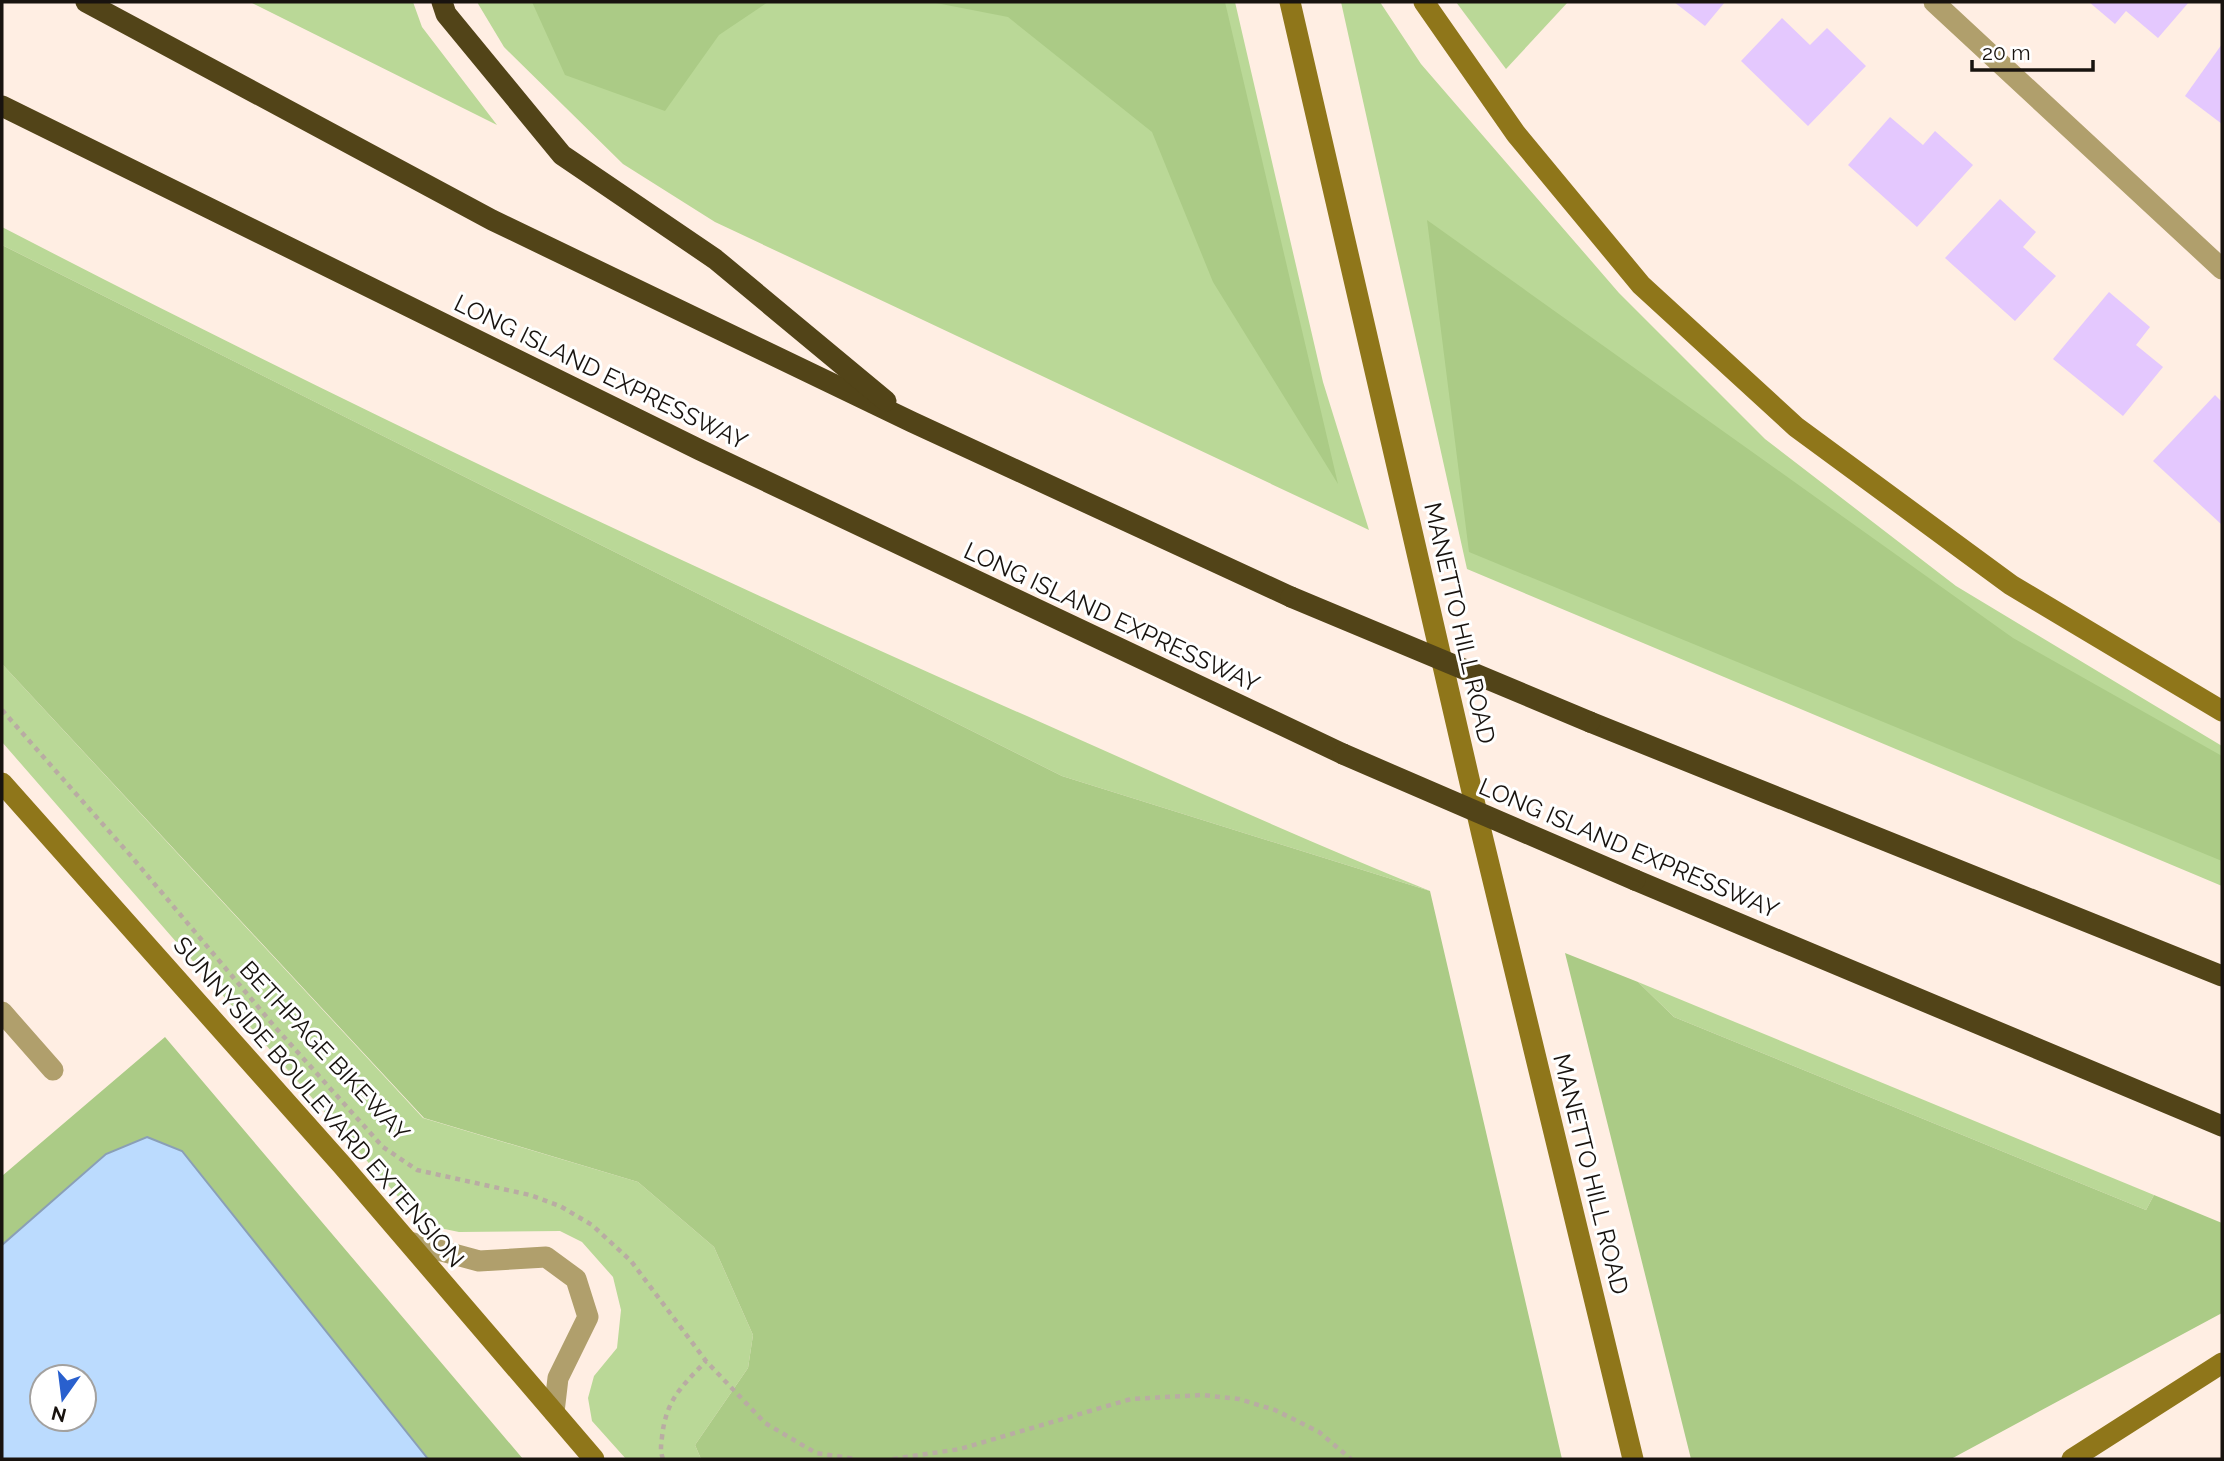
<svg xmlns="http://www.w3.org/2000/svg" width="2224" height="1461" viewBox="0 0 2224 1461" font-family="Raleway,sans-serif">
	<style>
		.green { fill: #bad897 }
		.forest { fill: #abcb86 }
		.water { fill: #bbdbfe; stroke: #8a9fb6; stroke-width: 2; fill-rule: evenodd }
		.building { fill: #e4c8fe }
		.lines { fill: none; stroke-linecap: round; stroke-linejoin: round }
		.path { stroke: #b9aca3; stroke-width: 4.5; stroke-dasharray: 5 5; stroke-linecap: butt }
		.lane { stroke: #b09f6c; stroke-width: 21 }
		.street { stroke: #b09f6c; stroke-width: 21 }
		.secondary { stroke: #8f761a; stroke-width: 21 }
		.highway { stroke: #524418; stroke-width: 21 }
		.highway-bridge { stroke: #524418; stroke-width: 21 }
		.labels { text-anchor: middle; dominant-baseline: central; stroke-width: 6; stroke-linejoin: round; paint-order: stroke }
		.street-label { font-size: 24px; fill: #18130f; stroke: #fff }
	</style>
	<rect width="100%" height="100%" fill="#ffeee3"/>
	<g class="green">
		<polygon points="250,2 413,2 422,27 497,125"/>
		<polygon points="477,2 1235,2 1323,382 1369,530 715,222 623,164 504,47"/>
		<polygon points="1341,2 1380,2 1421,64 1619,293 1765,439 1956,586 2222,746 2222,886 1467,569"/>
		<polygon points="1456,2 1568,2 1506,69"/>
		<path d="M2,227C342,403 688,567 1038,721C1168,779 1298,837 1430,891L1062,776L2,245Z"/>
		<polygon points="2,664 423,1118 638,1182 714,1247 753,1335 748,1368 695,1445 701,1459 626,1459 592,1421 588,1398 594,1376 617,1348 621,1310 613,1277 582,1242 560,1231 459,1232 430,1226 408,1208 2,742"/>
		<polygon points="1638,982 2154,1195 2146,1210 1674,1017"/>
	</g>
	<g class="forest">
		<polygon points="532,2 768,2 719,35 665,111 565,75"/>
		<polygon points="931,2 1225,2 1338,484 1213,282 1152,132 1008,17"/>
		<polygon points="1427,220 2013,638 2222,756 2222,861 1469,552"/>
		<polygon points="2,245 1062,776 1430,891 1562,1459 701,1459 695,1445 748,1368 753,1335 714,1247 638,1182 424,1118 2,664"/>
		<polygon points="1565,953 1638,982 1674,1017 2146,1210 2154,1195 2222,1223 2222,1313 1951,1459 1691,1459"/>
		<polygon points="165,1037 523,1459 428,1459 182,1151 147,1137 106,1154 2,1245 2,1176"/>
	</g>
	<path class="water" d="M147,1137L182,1151L428,1459H2V1245L106,1154ZM42,1377H84V1419H42Z"/>
	<g class="building">
		<polygon points="1674,2 1725,2 1705,26"/>
		<polygon points="2089,2 2189,2 2158,38 2126,11 2115,24"/>
		<polygon points="1782,18 1810,45 1827,28 1866,66 1808,126 1741,61"/>
		<polygon points="2222,44 2222,124 2185,96"/>
		<polygon points="1890,117 1923,145 1935,131 1973,165 1917,227 1848,165"/>
		<polygon points="2000,199 2036,232 2023,247 2056,276 2015,321 1945,258"/>
		<polygon points="2109,292 2150,327 2136,345 2163,367 2123,416 2053,359"/>
		<polygon points="2215,395 2222,402 2221,524 2153,461"/>
	</g>
	<g class="lines">
		<g class="path">
			<polyline points="2,710 131,856 275,1027 383,1147 417,1170 530,1195 560,1206 592,1225 631,1261 706,1361 765,1423 816,1453 856,1459"/>
			<path d="M663,1459C660,1451 661,1445 662,1437C666,1400 681,1387 706,1361"/>
			<polyline points="893,1459 960,1449 1131,1399 1202,1395 1239,1399 1275,1410 1319,1432 1351,1459"/>
		</g>
		<g class="lane">
			<polyline points="2,1012 53,1070"/>
			<polyline points="409,1242 479,1261 546,1257 576,1279 588,1317 558,1378 554,1412"/>
		</g>
		<polyline class="street" points="1934,2 2222,269"/>
		<g class="secondary">
			<polyline points="1290,2 1482,835 1633,1459"/>
			<polyline points="1424,2 1516,134 1641,285 1796,427 2011,585 2222,711"/>
			<polyline points="2,783 342,1165 594,1459"/>
			<polyline points="2072,1459 2222,1363"/>
		</g>
		<g class="highway">
			<polyline points="86,2 492,220 912,422 1291,597"/>
			<polyline points="442,2 446,14 562,155 715,259 886,401"/>
			<polyline points="2,106 700,450 1343,754"/>
			<polyline points="1590,722 2222,976"/>
			<polyline points="1635,880 2222,1126"/>
		</g>
		<g class="highway-bridge">
			<polyline points="1291,597 1590,722"/>
			<polyline points="1343,754 1635,880"/>
		</g>
	</g>
	<g class="labels">
		<g class="street-label">
			<text transform="translate(601 372) rotate(26)">LONG ISLAND EXPRESSWAY</text>
			<text transform="translate(1112 617) rotate(25)">LONG ISLAND EXPRESSWAY</text>
			<text transform="translate(1460 623) rotate(77)">MANETTO HILL ROAD</text>
			<text transform="translate(1629 848) rotate(23)">LONG ISLAND EXPRESSWAY</text>
			<text transform="translate(325 1051) rotate(47)">BETHPAGE BIKEWAY</text>
			<text transform="translate(319 1102) rotate(49)">SUNNYSIDE BOULEVARD EXTENSION</text>
			<text transform="translate(1591 1174) rotate(76)">MANETTO HILL ROAD</text>
		</g>
	</g>
	<rect width="2224" height="1461" fill="none" stroke="#18130f" stroke-width="7"/>
	<g transform="translate(63 1398) rotate(194)"><circle r="33" fill="#ffffff" stroke="#a3a19f" stroke-width="2"/>
	<path d="M0-5L12 26L0 18L-12 26Z" fill="#2960ce"/>
	<text y="-10" font-size="19" font-weight="bold" text-anchor="middle" fill="#18130f">N</text>
	</g>
	<path d="M1972 60v10h121v-10" fill="none" stroke="#18130f" stroke-width="3.5"/>
	<text x="1982" y="60" font-size="21" fill="#18130f" stroke="#ffffff" stroke-width="5" paint-order="stroke">20 m</text>
</svg>
